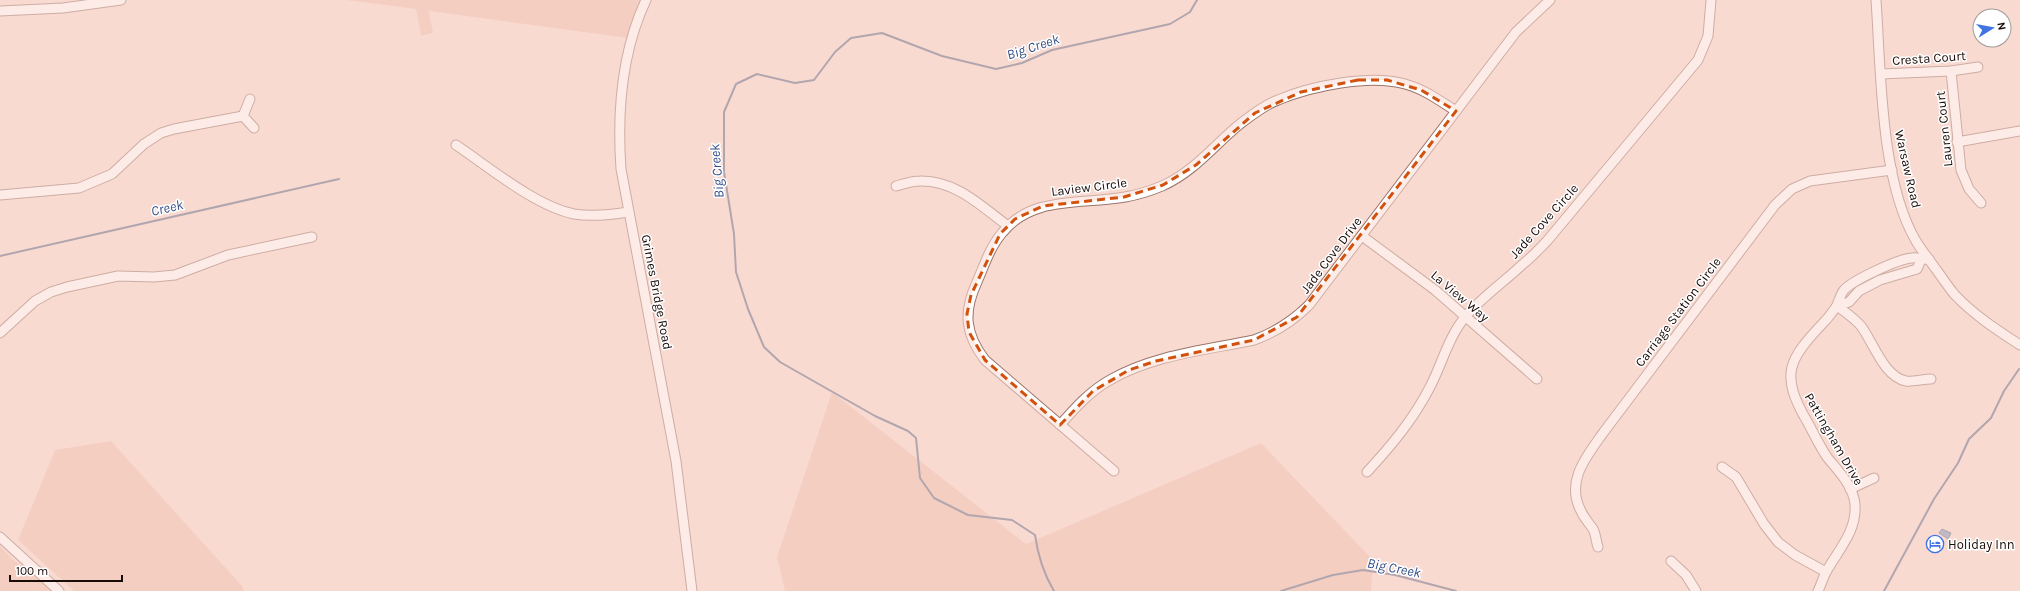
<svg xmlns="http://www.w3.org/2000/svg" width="2020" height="591" viewBox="0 0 2020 591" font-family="Karla,sans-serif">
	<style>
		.green { fill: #f0bfb0 }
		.water { fill: #788eb9; stroke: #5b6784 }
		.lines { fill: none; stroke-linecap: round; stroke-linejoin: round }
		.stream { stroke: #5b6784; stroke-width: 2 }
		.minor-casing { stroke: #99756b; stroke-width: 11 }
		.minor { stroke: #fff; stroke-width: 9 }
		.marked { fill: none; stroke: #d3510c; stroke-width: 3; stroke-dasharray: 8 5; stroke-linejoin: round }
		.labels { text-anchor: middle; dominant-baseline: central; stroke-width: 3; stroke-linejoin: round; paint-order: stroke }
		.street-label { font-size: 13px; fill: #180b08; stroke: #fff }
		.poi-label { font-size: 13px; fill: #180b08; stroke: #fff; text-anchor: start }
		.water-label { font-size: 14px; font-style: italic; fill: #355089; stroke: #fff }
	</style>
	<rect width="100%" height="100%" fill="#f9dad1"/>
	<g class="green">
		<polygon points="346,0 644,0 627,38 429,11 433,33 421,36 416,9"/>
		<polygon points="832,392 1026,544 1261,443 1373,560 1371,591 785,591 777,557"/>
		<polygon points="111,441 242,586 244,591 74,591 18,540 55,450"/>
		<polygon points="0,546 11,558 53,591 0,591"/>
	</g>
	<polygon class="water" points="1942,529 1951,533 1948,539 1939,533"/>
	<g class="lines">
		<g class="stream">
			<polyline points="0,256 339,179"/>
			<path d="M1054,591C1043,573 1038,556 1035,535L1012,520L968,515L934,498L920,478L916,438L908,431L875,416L780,362L764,347L748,309L736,272L734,234L724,172V112L736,84L757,74L795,83L814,80L835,52L851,38L882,33L942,56L996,69L1022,63L1052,50L1170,24L1190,12L1197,0"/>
			<polyline points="1281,591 1333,575 1363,570 1395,575 1456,591"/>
			<polyline points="1884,591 1934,499 1958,463 1969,439 1991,418 2004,391 2019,369"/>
		</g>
		<defs>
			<g id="minor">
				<path d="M646,0C621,53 617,112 621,169L676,461L692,591"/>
				<path d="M1876,0C1881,70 1880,180 1916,241C1921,250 1929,259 1935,268C1942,277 1948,287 1955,295C1974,315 1997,330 2020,345"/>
				<polyline points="0,11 63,8 121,0"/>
				<polyline points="1951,71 1961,170 1969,189 1981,203"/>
				<polyline points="1881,74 1951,71 1978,67"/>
				<polyline points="250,99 243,116 254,128"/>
				<polyline points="1957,142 2020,131"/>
				<path d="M456,145C489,167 535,206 574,214C592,217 610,215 628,212"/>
				<path d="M896,186C903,184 912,181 920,181C955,180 981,206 1008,226"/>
				<polyline points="0,195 79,188 112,174 144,144 161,133 174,129 243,116"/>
				<polyline points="1362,236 1435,290 1537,379"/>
				<path d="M1837,306C1845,312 1854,318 1861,326C1873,342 1884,377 1906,381C1913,382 1923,379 1931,379"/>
				<polyline points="1837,306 1849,302 1859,291 1880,280 1917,269 1921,260"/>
				<polyline points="0,333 35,301 51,292 67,287 118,276 154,277 175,275 228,255 312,237"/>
				<path d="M1060,425C1075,408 1090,391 1110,380C1153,355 1206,350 1254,340C1276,332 1293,321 1309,305L1516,32L1550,0"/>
				<polyline points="1722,467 1736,477 1764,524 1778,542 1795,555 1826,572"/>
				<path d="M1114,471L985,360C965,334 963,312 977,282C984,266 990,247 1002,233C1032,195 1082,205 1125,197C1137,195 1150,191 1162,186C1194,172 1214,145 1240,124C1252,115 1264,105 1278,100C1311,86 1370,74 1405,84C1424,89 1440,101 1456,111"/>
				<path d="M1367,472C1391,446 1413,420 1430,387C1442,364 1448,338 1465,317C1482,297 1504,282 1523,264C1532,257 1539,249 1547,241L1698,60L1708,36L1711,0"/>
				<polyline points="1850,489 1874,478"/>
				<polyline points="0,537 59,591"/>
				<path d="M1598,547C1596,542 1596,534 1593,529C1589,523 1584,518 1581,511C1565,481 1587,456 1603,433L1775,205L1792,189L1810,181L1892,170"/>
				<polyline points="1671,561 1686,575 1696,591"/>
				<path d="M1818,591C1821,585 1823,578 1826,572C1839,549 1857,531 1855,504C1853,485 1838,471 1827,457C1820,447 1814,434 1808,423C1779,374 1788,360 1825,321C1829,317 1833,311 1836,307C1839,302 1840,295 1844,290C1853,280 1898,259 1912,258C1918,257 1921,260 1929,259"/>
			</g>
		</defs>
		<use href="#minor" class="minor-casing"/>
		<use href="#minor" class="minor"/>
	</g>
	<path d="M0 0H2020V591H0ZM1358,80H1387L1421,90L1456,111L1297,317L1254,340L1156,361L1129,370L1093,391L1060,425L985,360L969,332L967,314L971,295L1000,234L1015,219L1043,206L1124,197L1163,185L1196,165L1255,113L1301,92Z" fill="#f9dad1" fill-opacity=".55" fill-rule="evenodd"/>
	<path class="marked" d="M1358,80H1387L1421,90L1456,111L1297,317L1254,340L1156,361L1129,370L1093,391L1060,425L985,360L969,332L967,314L971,295L1000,234L1015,219L1043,206L1124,197L1163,185L1196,165L1255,113L1301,92Z"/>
	<defs>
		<symbol id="hotel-ring" viewBox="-11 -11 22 22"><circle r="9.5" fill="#fff" stroke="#4073e3" stroke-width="1.5"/><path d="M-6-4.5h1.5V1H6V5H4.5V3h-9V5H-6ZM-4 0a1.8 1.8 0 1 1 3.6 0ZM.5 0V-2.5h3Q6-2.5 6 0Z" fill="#4073e3"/></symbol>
	</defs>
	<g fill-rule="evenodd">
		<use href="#hotel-ring" x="1925" y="534" width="20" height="20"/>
	</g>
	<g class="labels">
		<g class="street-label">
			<text transform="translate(1929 58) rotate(-4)">Cresta Court</text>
			<text transform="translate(1944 129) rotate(-96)">Lauren Court</text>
			<text transform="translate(1908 169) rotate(77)">Warsaw Road</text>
			<text transform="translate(1089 187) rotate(-7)">Laview Circle</text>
			<text transform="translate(1544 221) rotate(-48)">Jade Cove Circle</text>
			<text transform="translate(1331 255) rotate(-53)">Jade Cove Drive</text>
			<text transform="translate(657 292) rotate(79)">Grimes Bridge Road</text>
			<text transform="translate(1460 296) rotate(40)">La View Way</text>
			<text transform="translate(1678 312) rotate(-53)">Carriage Station Circle</text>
			<text transform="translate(1834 439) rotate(60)">Pattingham Drive</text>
		</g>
		<g class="poi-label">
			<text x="1948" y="544">Holiday Inn</text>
		</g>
		<g class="water-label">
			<text transform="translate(1033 47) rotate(-18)">Big Creek</text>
			<text transform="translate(717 171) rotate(-95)">Big Creek</text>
			<text transform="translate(167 208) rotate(-13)">Creek</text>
			<text transform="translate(1394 568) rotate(11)">Big Creek</text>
		</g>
	</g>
	<g transform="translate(1992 28) rotate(79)"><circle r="19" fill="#ffffff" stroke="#a39d9c"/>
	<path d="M0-3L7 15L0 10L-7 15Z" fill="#4073e3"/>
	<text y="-6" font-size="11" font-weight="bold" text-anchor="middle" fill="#180b08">N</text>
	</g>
	<path d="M10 575v6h112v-6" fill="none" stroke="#180b08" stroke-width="2"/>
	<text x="16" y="575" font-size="12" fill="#180b08" stroke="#ffffff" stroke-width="3" paint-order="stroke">100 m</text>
</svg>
